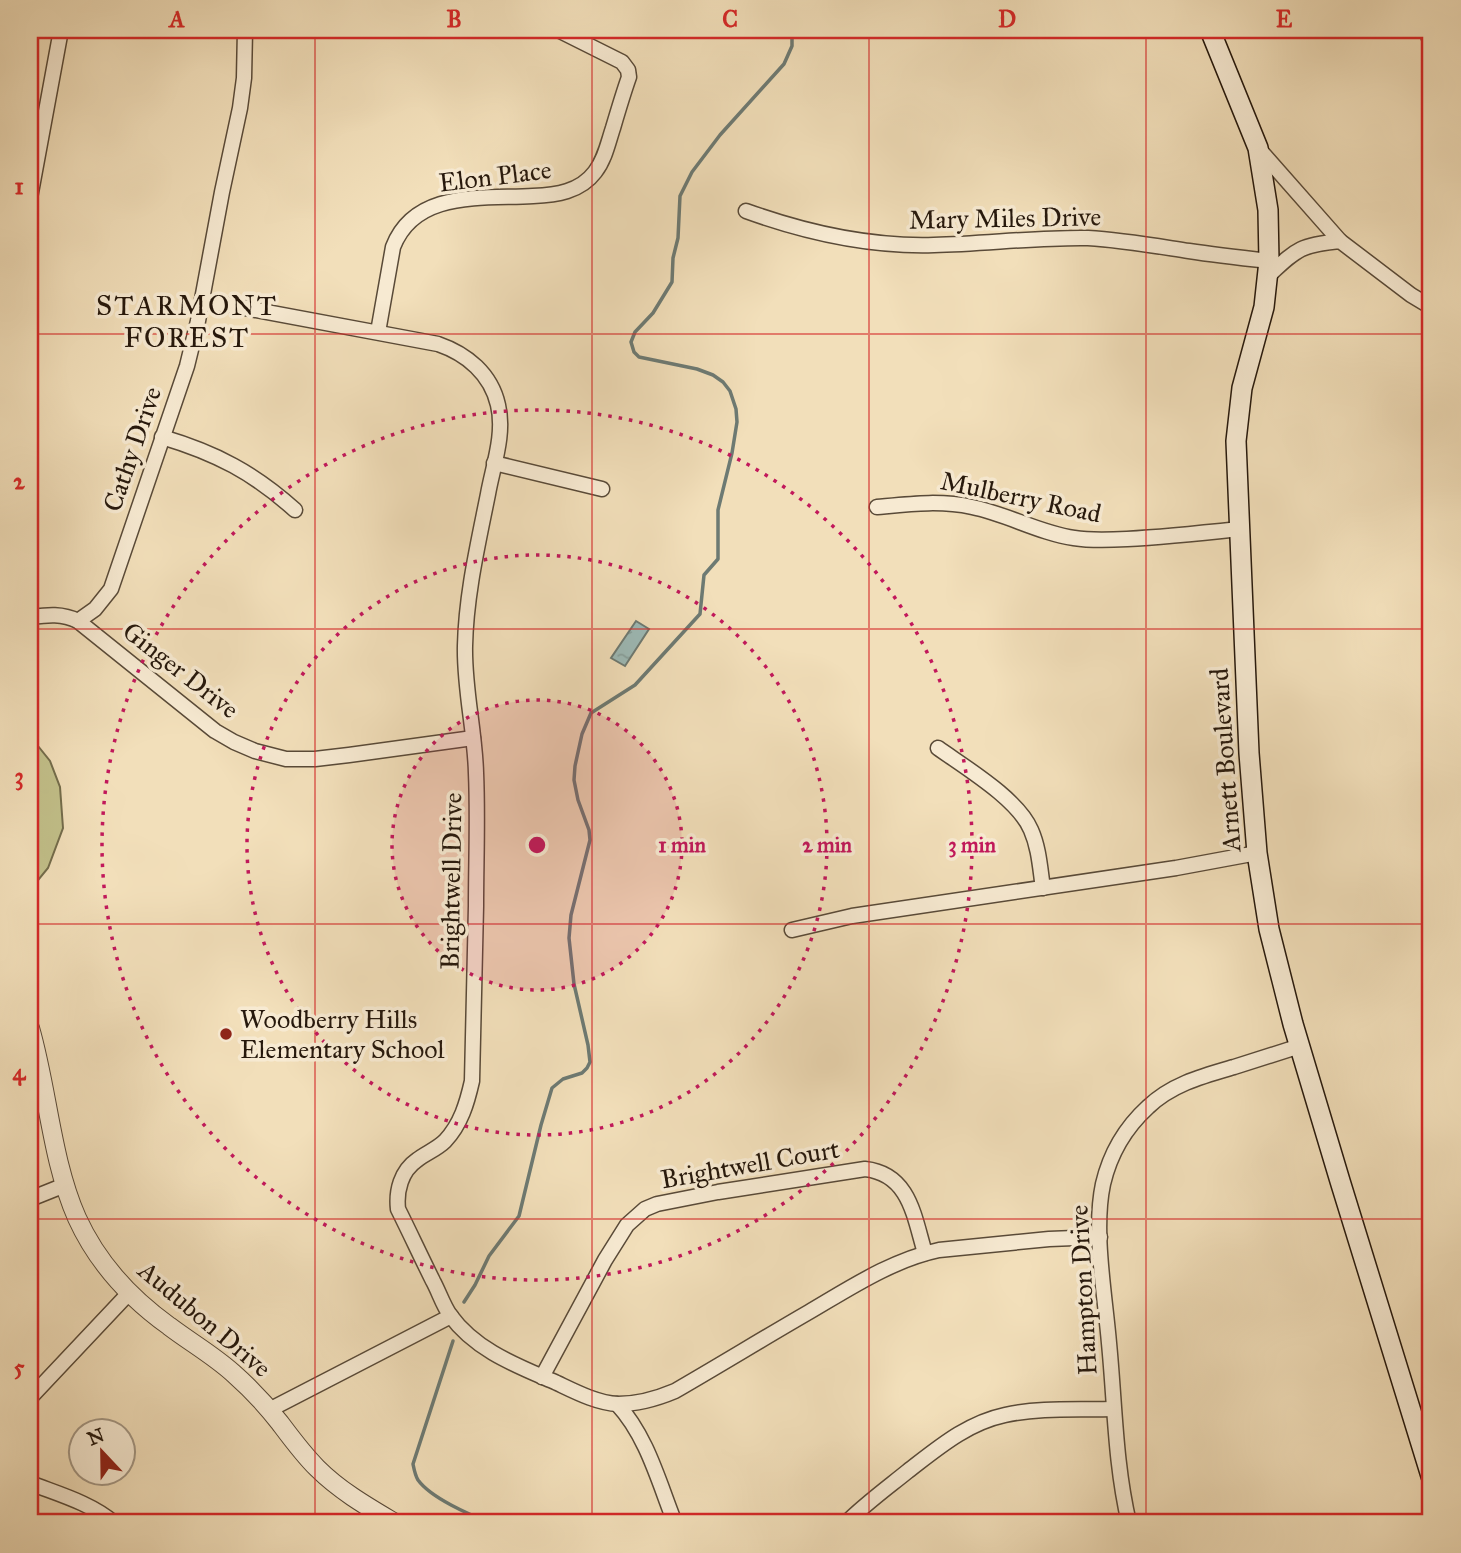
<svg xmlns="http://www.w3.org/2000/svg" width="1461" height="1553" viewBox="0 0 1461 1553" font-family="'IM FELL Great Primer',serif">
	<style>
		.pitch { fill: #c2c08a; stroke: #746c4b; stroke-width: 2 }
		.water { fill: url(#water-ripples); stroke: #6d7a73; stroke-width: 2 }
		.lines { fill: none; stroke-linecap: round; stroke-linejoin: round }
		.stream { stroke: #6d7a73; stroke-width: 3.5 }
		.minor-casing { stroke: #594a38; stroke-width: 17 }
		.tertiary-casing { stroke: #594a38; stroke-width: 20 }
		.secondary-casing { stroke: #26180c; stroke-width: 22 }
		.minor { stroke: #f7ead2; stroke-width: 14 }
		.tertiary { stroke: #f7ead2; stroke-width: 18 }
		.secondary { stroke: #f7ead2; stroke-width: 19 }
		.grid { fill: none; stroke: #d62828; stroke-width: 2; stroke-opacity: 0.55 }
		.ring { fill: none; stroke: #c2185b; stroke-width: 3.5; stroke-dasharray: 3.5 7 }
		.poi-dot { fill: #8f2418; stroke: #f7ead2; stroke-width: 2.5 }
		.labels { text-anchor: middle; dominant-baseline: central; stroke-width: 7; stroke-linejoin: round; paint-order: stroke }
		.street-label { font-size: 26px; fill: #26180c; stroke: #f7ead2 }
		.poi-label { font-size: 26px; fill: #26180c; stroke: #f7ead2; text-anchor: start }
		.neighbourhood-label { font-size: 28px; letter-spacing: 2px; fill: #26180c; stroke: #f7ead2 }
		.centre { fill: #c2185b; stroke: #f7ead2; stroke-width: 3.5 }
		.ring-label { font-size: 21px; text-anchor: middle; font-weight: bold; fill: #c2185b; stroke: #f7ead2; stroke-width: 7; stroke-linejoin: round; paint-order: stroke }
		.neatline { fill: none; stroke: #d62828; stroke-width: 2.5 }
		.grid-label { font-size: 23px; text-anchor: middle; font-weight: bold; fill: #d62828 }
	</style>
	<defs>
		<pattern id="water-ripples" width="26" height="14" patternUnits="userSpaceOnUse" patternTransform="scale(1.75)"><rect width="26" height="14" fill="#9dbbb8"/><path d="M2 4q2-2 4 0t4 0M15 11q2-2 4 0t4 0" fill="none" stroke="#87a09d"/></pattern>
	</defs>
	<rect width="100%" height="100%" fill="#f2dfba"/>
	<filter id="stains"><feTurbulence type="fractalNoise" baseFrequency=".00286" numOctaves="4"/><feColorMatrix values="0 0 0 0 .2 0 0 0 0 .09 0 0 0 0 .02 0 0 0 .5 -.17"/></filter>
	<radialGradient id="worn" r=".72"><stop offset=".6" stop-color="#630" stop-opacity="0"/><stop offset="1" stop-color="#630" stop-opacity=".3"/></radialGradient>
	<polygon class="pitch" points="30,736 50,761 60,787 63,828 48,868 30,890"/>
	<polygon class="water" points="636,621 649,629 625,666 611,658"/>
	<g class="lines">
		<g class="stream">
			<polyline points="464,1302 475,1285 489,1256 519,1216 541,1125 552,1088 563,1079 582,1073 587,1068 590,1062 588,1045 574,984 569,938 571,915 590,840 589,830 578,800 574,780 575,766 582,734 591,713 635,685 700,614 704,575 718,559 718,510 732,453 737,422 736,409 730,391 723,382 713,375 697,369 639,357 634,352 631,342 635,332 653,313 672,282 673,258 678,238 680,196 692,172 720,135 784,64 792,46 792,30"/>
			<path d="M453,1341L413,1464C414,1469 415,1475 418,1480C431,1498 470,1515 491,1523"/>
		</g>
		<defs>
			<g id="minor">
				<polyline points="1258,148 1340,241"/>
				<polyline points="30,198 61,30"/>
				<path d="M746,211C807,233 869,247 934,245C985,244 1037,237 1088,238C1122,240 1156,246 1189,251C1215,255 1242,258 1269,261"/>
				<path d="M1268,276C1297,249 1300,245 1340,241L1411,295L1431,307"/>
				<path d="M202,300L438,344C467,354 491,374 498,405C505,434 493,466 488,494C478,544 466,595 465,646C464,689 475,731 476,773C478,817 476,862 476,906C475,964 473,1023 472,1081C467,1103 461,1124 445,1141C437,1149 426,1153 417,1160C401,1171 396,1191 398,1209C410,1233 421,1257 433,1281C439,1292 443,1305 450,1315C476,1351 518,1366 557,1383C576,1392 597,1403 618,1404C639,1404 656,1399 675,1391C720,1365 764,1338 809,1312C850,1288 892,1260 939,1250L1049,1239L1100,1237"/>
				<path d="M378,332L393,247C415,190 482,199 533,196C556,195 580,192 595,172C605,159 608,143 613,128C618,111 623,94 629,77L628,70L622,62L558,30"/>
				<path d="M162,437C216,453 254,473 295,510"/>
				<polyline points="494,463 602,489"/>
				<path d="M877,507C909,504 940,500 972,507C1007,514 1039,533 1074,538C1092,541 1110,540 1127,539C1165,537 1202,533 1239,529"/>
				<path d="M30,617C47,615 62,613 78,621L215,731L234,742L255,751L286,759H315L349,755L473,738"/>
				<polyline points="78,621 95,609 111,589 187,366 198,321 222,192 240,108 244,78 245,30"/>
				<path d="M938,748C966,768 1018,799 1031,830C1039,848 1040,868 1043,888"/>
				<polyline points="792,930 852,916 1176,868 1257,853"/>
				<polyline points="30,1199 65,1185"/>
				<path d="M542,1377L605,1260L627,1225L645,1209L657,1204L718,1192L865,1169C910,1174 914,1217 925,1253"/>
				<polyline points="30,1398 129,1293"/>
				<path d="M617,1404C647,1436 659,1483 675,1523"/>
				<polyline points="269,1410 451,1316"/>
				<path d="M30,1483C58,1494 91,1503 114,1523"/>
				<path d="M846,1523C865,1504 887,1488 908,1471C938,1448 967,1423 1005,1415C1040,1407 1078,1410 1113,1409"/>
				<path d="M1129,1523C1115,1463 1115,1405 1109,1343C1105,1295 1093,1231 1103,1184C1110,1154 1125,1128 1148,1107C1172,1084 1203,1076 1234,1067C1256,1060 1278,1053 1300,1046"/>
			</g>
			<g id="tertiary">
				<polyline points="1428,30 1431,40"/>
				<path d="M30,1028C48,1090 51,1159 77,1218C97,1262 130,1298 169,1326C190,1342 213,1355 233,1373C250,1388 266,1405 280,1423C292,1439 303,1454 317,1468C340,1491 368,1507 395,1523"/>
			</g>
			<polyline id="secondary" points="1210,30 1258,148 1268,210 1269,261 1264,307 1242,388 1236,441 1249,753 1257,853 1269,929 1293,1024 1340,1181 1431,1476"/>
		</defs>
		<use href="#minor" class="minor-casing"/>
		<use href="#tertiary" class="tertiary-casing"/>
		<use href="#secondary" class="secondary-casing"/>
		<use href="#minor" class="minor"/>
		<use href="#tertiary" class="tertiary"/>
		<use href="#secondary" class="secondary"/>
	</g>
	<path class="grid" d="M315,30V1523M592,30V1523M869,30V1523M1146,30V1523M30,334H1431M30,629H1431M30,924H1431M30,1219H1431"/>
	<circle cx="537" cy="845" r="145" fill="#c2185b" fill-opacity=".12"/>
	<g class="ring">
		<circle cx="537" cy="845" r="145"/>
		<circle cx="537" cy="845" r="290"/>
		<circle cx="537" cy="845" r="435"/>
	</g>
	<circle class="poi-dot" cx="226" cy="1034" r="7"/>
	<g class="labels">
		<g class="street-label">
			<text transform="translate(495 176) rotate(-7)">Elon Place</text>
			<text transform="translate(1005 218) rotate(-1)">Mary Miles Drive</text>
			<text transform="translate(132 449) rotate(-71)">Cathy Drive</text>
			<text transform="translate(1021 497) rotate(12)">Mulberry Road</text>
			<text transform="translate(181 670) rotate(38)">Ginger Drive</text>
			<text transform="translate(1225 760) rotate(-94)">Arnett Boulevard</text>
			<text transform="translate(451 881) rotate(-89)">Brightwell Drive</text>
			<text transform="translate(750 1164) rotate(-10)">Brightwell Court</text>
			<text transform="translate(1083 1290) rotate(-93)">Hampton Drive</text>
			<text transform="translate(205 1319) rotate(40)">Audubon Drive</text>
		</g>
		<g class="poi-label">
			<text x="240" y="1019">Woodberry Hills<tspan x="240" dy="30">Elementary School</tspan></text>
		</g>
		<g class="neighbourhood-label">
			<text x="187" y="305">STARMONT<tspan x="187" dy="32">FOREST</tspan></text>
		</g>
	</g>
	<circle cx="537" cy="845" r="10" class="centre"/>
	<g class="ring-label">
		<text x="682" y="852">1 min</text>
		<text x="827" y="852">2 min</text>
		<text x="972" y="852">3 min</text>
	</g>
	<rect width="1461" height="1553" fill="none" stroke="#f2dfba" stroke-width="77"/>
	<g transform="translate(102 1452) rotate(338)"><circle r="33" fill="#f7ead2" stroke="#a39683" stroke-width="2"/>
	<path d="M0-5L12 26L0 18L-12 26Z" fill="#8f2418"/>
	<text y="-10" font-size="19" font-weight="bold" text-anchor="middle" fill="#26180c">N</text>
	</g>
	<rect x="38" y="38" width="1384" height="1476" class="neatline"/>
	<g class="grid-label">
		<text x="177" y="27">A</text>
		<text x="454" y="27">B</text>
		<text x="730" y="27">C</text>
		<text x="1007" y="27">D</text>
		<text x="1284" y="27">E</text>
		<text x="19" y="194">1</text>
		<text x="19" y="489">2</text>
		<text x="19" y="784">3</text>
		<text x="19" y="1080">4</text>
		<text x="19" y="1375">5</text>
	</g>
	<rect width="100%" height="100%" filter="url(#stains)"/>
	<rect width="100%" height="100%" fill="url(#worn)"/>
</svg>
